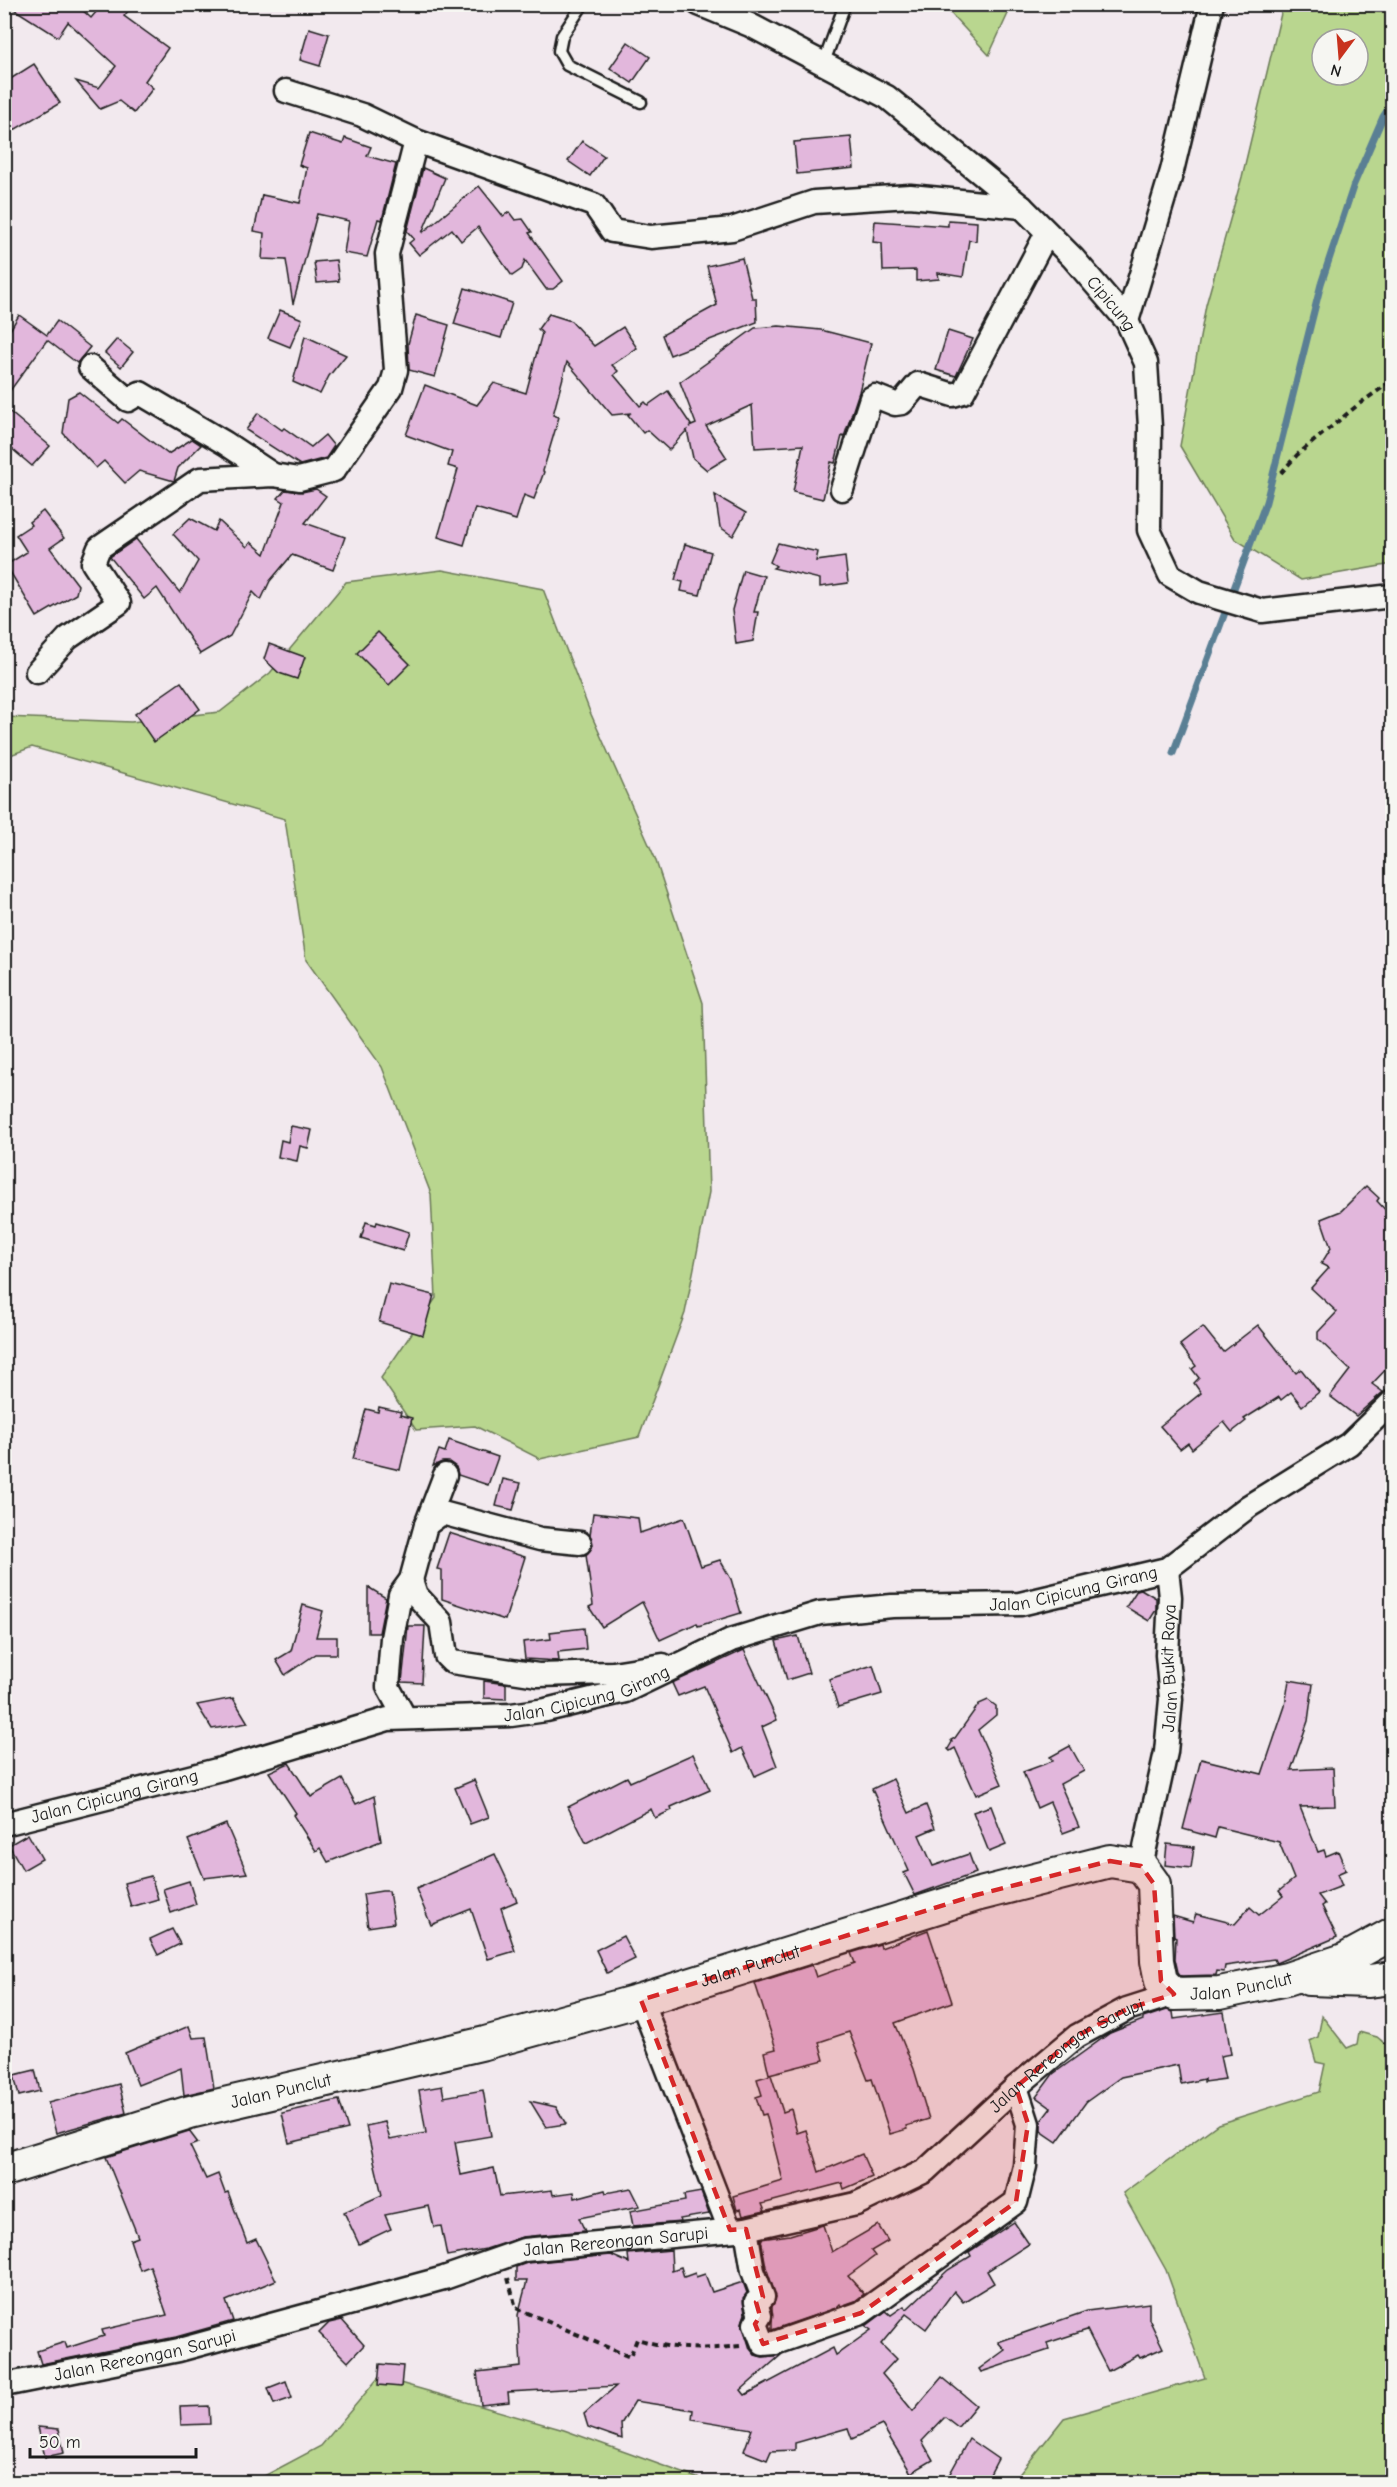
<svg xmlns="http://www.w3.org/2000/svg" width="1397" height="2487" viewBox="0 0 1397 2487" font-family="'Comic Neue',sans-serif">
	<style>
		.green { fill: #b9d68f; stroke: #6a7956; stroke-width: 1.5; fill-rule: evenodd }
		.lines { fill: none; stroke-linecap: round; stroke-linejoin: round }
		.stream { stroke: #5a7f94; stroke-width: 7 }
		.building { fill: #e2b7dc; stroke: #1c1c1c; stroke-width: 1.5 }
		.lane-casing { stroke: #1c1c1c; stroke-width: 15 }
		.street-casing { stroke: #1c1c1c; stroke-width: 27 }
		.secondary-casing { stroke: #1c1c1c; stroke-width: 36 }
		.path { stroke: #1c1c1c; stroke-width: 4; stroke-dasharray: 6 4.5; stroke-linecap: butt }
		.lane { stroke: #f6f6f2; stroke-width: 10 }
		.street { stroke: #f6f6f2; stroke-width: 22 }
		.secondary { stroke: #f6f6f2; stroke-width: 32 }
		.marked { fill: #d62828; fill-opacity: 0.2; stroke: #d62828; stroke-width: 4.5; stroke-dasharray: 12 8; stroke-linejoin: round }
		.labels { text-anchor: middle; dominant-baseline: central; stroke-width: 4.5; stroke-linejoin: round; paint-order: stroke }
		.street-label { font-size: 18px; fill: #1c1c1c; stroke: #f6f6f2 }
	</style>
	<rect width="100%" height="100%" fill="#f2e9ee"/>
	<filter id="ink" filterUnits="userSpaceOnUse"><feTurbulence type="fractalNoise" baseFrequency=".0167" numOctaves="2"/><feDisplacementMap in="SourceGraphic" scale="12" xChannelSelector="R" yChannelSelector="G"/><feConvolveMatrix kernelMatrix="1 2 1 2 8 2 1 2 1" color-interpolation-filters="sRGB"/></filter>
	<g filter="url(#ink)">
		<g class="green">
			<polygon points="943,5 1012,5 989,55"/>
			<path d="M1283,5H1392V564L1301,580L1235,539L1180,446L1206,305L1242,177ZM1322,39H1358V75H1322Z"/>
			<polygon points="442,570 543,589 590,712 655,858 703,1003 709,1192 685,1313 639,1437 540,1459 475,1426 416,1430 381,1378 436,1298 431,1194 382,1067 306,960 285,819 32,747 5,757 5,717 131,722 220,712 270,673 346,582"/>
			<polygon points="1322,2016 1347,2048 1357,2044 1359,2032 1377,2037 1387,2045 1392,2044 1392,2482 1013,2482 1064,2418 1205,2378 1166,2270 1123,2193 1218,2124 1319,2092 1325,2064 1316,2062 1310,2041 1318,2037"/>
			<polygon points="379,2377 564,2430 708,2482 253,2482 321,2446"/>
		</g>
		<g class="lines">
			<polyline class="stream" points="1173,753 1266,502 1321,284 1354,184 1383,117 1392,103"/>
		</g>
		<g class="building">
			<polygon points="6,4 79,4 78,6 91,18 103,4 134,4 124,16 168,48 145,81 153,88 134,113 119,101 100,109 76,81 99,88 116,66 68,22 58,37"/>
			<polygon points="309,28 329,34 320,66 300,60"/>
			<polygon points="628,42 650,57 632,83 610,68"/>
			<polygon points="34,64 60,103 4,136 4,83"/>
			<polygon points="309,133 343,144 345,138 371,147 367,156 396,164 382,220 378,219 367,257 344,253 349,221 317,214 293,304 286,260 262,259 264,233 254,231 262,195 300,203 307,168 299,165"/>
			<polygon points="851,137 854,168 797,174 794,142"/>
			<polygon points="582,141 604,156 590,176 568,161"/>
			<polygon points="423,168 445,178 422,233 479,186 503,216 509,212 515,220 523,219 532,232 529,233 563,281 553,289 546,289 525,260 522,269 512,276 478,227 461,241 452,229 419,255 409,243 414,239 407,231"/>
			<polygon points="948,220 977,222 976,241 969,240 963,277 938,273 939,279 916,281 916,270 883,271 882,243 873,242 875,221 948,226"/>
			<polygon points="742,258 752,298 756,298 757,322 670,355 662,335 717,305 707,266"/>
			<polygon points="336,260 339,281 317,283 314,262"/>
			<polygon points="465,288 512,303 501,338 454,324"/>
			<polygon points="280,310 302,319 290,347 268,338"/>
			<polygon points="549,314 571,321 594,346 623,327 637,348 612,365 618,371 614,375 640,406 645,402 648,405 668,391 691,425 689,427 696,424 680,382 755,328 779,326 821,330 871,343 859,392 844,437 842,436 835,463 831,462 823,499 793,492 803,445 755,448 752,405 706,426 727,458 707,470 693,458 687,430 669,450 647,430 643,433 628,415 631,413 612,415 567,362 553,415 559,417 543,471 544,472 534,499 524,495 516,520 475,508 464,545 438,537 458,469 448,466 452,452 406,435 425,385 477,405 494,383 526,393 542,333 538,329"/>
			<polygon points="19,315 47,335 57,321 90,347 77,363 47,340 4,399 4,340"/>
			<polygon points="416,315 449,325 435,377 409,370 408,344"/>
			<polygon points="948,331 973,339 956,376 936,370"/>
			<polygon points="305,336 346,355 329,376 320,394 293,382"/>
			<polygon points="117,339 133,352 121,367 105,353"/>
			<polygon points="79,392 118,423 122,419 168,454 192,439 201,445 178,468 174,481 139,471 125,483 104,461 96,468 63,433 68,398"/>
			<polygon points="4,407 50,446 32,466 4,442"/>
			<polygon points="258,413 282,430 284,428 311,447 325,435 334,446 326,458 300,465 246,430"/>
			<polygon points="316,489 326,496 305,523 345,537 333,570 292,555 270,581 261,600 253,592 230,636 200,654 157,588 144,599 110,557 136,539 180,593 198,561 173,534 190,518 214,531 219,521 247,547 251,542 265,554 284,502 278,498 285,490 302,492"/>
			<polygon points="715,495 746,513 733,536 720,527"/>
			<polygon points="43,511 64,538 50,548 78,585 76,594 37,617 6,565 27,552 16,535 31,525 29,522"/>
			<polygon points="778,543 818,552 816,561 845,557 848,583 820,587 820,579 773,568 776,566 770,562"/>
			<polygon points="685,544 711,552 700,595 681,591 683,582 675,580"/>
			<polygon points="743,570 764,576 754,612 758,612 753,641 736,644 732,610"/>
			<polygon points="378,632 410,664 389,685 357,653"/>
			<polygon points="269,644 305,657 297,679 279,673 264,659"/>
			<polygon points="181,682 200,709 154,742 135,714"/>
			<polygon points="291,1126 312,1130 308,1148 300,1146 297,1161 278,1157 281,1140 288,1142"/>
			<polygon points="1366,1186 1379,1198 1377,1201 1392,1217 1392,1363 1372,1384 1383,1392 1356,1416 1330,1396 1350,1370 1318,1339 1318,1332 1337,1312 1311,1288 1329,1268 1321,1264 1331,1248 1321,1219 1341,1211"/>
			<polygon points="366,1222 376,1225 377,1222 409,1232 403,1251 361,1238"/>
			<polygon points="389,1284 434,1295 423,1335 379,1322"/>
			<polygon points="1258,1325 1296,1373 1301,1369 1319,1392 1302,1406 1291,1392 1281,1400 1279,1397 1244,1419 1246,1421 1232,1432 1224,1422 1192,1449 1188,1443 1180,1449 1160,1426 1201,1393 1194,1383 1199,1378 1192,1369 1196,1366 1180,1345 1203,1327 1223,1352"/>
			<polygon points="379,1407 401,1412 400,1415 412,1418 400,1470 353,1459 366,1409 378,1412"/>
			<polygon points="449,1440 498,1457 488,1485 458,1475 456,1467 449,1462 442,1462 433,1466 439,1450 445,1452"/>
			<polygon points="503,1479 521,1483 513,1510 496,1506"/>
			<polygon points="593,1513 638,1518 640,1533 684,1518 701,1566 720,1560 731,1579 741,1613 698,1626 697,1623 660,1640 642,1602 602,1627 589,1607 593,1605 586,1555 593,1545 590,1535"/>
			<polygon points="449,1533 525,1557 505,1620 442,1599 442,1570 437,1569"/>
			<polygon points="368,1587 386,1598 379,1633 368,1633"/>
			<polygon points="1141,1589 1156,1598 1156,1610 1149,1621 1126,1607 1137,1590"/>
			<polygon points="303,1605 323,1611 316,1637 337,1637 337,1654 316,1654 285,1675 276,1660 291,1651"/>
			<polygon points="408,1626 425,1626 422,1683 402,1682"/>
			<polygon points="584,1628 586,1649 558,1652 559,1661 525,1659 523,1642 551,1639 550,1632"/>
			<polygon points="798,1636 809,1673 787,1680 776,1641"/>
			<polygon points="744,1650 777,1720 762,1727 777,1766 755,1776 742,1748 733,1753 704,1686 678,1696 672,1683"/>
			<polygon points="873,1665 882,1694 838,1707 829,1679"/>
			<polygon points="1289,1680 1313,1684 1308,1721 1291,1770 1333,1768 1335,1806 1300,1807 1318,1852 1324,1850 1326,1856 1338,1851 1346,1870 1337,1874 1342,1886 1318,1895 1325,1904 1322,1906 1337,1937 1276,1963 1274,1959 1225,1966 1224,1972 1217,1971 1216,1975 1181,1976 1178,1972 1175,1959 1176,1937 1174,1936 1173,1916 1193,1922 1196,1914 1235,1924 1250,1907 1259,1915 1283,1896 1279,1891 1294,1879 1279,1842 1218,1827 1215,1838 1183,1829 1201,1759 1262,1774 1285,1706"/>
			<polygon points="484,1681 506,1684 506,1699 484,1698"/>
			<polygon points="233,1698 248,1723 212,1729 197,1705"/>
			<polygon points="988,1700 996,1706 996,1715 978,1730 1002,1784 976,1795 955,1748 950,1751 948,1749 952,1742 951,1740 955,1738 979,1704"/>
			<polygon points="1070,1746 1084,1771 1060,1784 1079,1827 1063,1833 1050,1802 1037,1808 1023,1772 1053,1761 1050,1757"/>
			<polygon points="693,1754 710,1790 671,1807 672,1810 655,1818 651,1809 586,1843 568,1807 627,1777 630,1782"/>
			<polygon points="289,1763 311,1797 342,1779 356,1804 374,1796 381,1841 328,1862 320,1848 316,1851 293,1815 296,1813 269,1772"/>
			<polygon points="893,1779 909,1813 926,1805 935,1828 919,1835 933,1866 969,1854 976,1873 915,1895 904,1873 909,1871 872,1789"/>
			<polygon points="474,1780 489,1817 470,1824 455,1788"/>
			<polygon points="991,1806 1006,1845 989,1852 973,1812"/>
			<polygon points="226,1824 247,1873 204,1878 188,1840"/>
			<polygon points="28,1834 42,1859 23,1870 9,1845"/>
			<polygon points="1167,1844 1194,1847 1191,1868 1165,1865"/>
			<polygon points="495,1854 517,1901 501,1908 515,1951 488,1959 471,1909 431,1925 416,1889"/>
			<polygon points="151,1876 158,1899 131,1907 124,1883"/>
			<polygon points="189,1881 196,1904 171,1913 163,1889"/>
			<polygon points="382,1891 389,1891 394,1923 368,1927 363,1894"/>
			<polygon points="172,1929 180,1944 158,1955 150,1939"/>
			<polygon points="928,1930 952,2002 895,2023 914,2069 929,2119 906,2126 907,2129 890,2134 872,2079 868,2080 849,2032 819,2042 824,2060 769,2074 764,2052 776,2049 755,1983 812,1965 816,1977 855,1963 851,1953 880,1944 881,1948"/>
			<polygon points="623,1936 635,1959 607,1973 596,1950"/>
			<polygon points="1167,2010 1173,2012 1174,2019 1224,2012 1231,2054 1220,2056 1225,2079 1204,2082 1204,2079 1181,2084 1178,2065 1121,2077 1086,2102 1057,2142 1041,2131 1041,2121 1051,2108 1036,2097 1053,2074 1110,2033 1143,2020 1143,2018"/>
			<polygon points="189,2026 193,2038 206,2037 214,2088 184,2095 181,2068 138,2085 125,2053"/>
			<polygon points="35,2070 40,2091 19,2096 14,2075"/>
			<polygon points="771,2075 783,2112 791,2109 797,2133 806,2130 819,2172 862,2154 872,2177 844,2189 842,2183 762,2204 765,2211 743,2216 741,2209 737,2210 733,2196 783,2181 766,2114 762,2115 756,2097 762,2095 757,2079"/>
			<polygon points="119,2084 126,2113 56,2133 48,2103"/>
			<polygon points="442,2086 444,2097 483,2090 491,2136 455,2142 461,2175 494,2168 500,2196 552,2190 553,2195 574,2192 575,2198 605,2190 606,2193 631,2188 640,2206 579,2218 585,2231 522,2237 486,2249 447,2256 441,2226 434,2227 429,2206 385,2215 391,2229 359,2244 344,2212 382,2195 366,2126 385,2122 390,2140 426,2133 419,2090"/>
			<polygon points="339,2100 348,2129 289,2143 282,2113"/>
			<polygon points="530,2101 556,2107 566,2124 546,2127"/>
			<polygon points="189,2131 198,2143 190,2146 206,2179 218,2174 225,2193 228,2192 247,2243 256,2239 276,2280 226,2301 233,2321 176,2337 41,2364 37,2351 65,2342 67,2348 104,2336 102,2330 167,2315 150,2266 140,2270 130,2240 138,2237 106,2157"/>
			<polygon points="701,2192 709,2214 680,2219 681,2222 633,2226 630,2211 685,2201 684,2195"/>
			<polygon points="1014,2222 1029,2244 987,2271 994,2283 963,2302 954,2291 926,2329 906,2314 881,2344 896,2359 882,2374 913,2411 942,2377 976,2405 958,2427 945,2417 922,2441 933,2460 911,2473 882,2425 852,2439 848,2428 795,2443 795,2450 771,2451 767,2460 744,2451 752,2429 692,2419 693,2410 635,2401 621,2424 622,2439 588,2427 584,2414 616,2386 508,2392 509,2402 481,2405 477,2372 521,2367 518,2315 527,2281 516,2281 516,2267 527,2263 611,2255 629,2263 628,2254 671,2250 672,2270 681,2267 684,2277 695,2273 696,2277 705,2274 712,2292 743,2282 747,2293 743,2298 745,2314 742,2323 750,2349 755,2355 763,2357 781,2355 741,2390 745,2395 833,2348 836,2355 871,2330 866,2326 886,2311 891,2315 904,2306 907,2309 948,2270 971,2256 969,2252"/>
			<polygon points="823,2225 832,2252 878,2225 888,2241 871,2251 875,2256 848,2276 864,2294 855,2301 841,2306 840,2304 836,2308 772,2330 772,2307 776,2297 766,2267 761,2239 790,2235"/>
			<polygon points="1149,2303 1149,2319 1163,2348 1140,2358 1138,2355 1108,2371 1087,2330 1047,2343 1049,2350 981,2372 979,2369 1005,2350 998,2342 1087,2311"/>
			<polygon points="342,2320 364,2345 348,2362 319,2333 329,2323"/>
			<polygon points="380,2364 403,2366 401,2387 378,2385"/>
			<polygon points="286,2381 292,2398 274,2404 268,2388"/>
			<polygon points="209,2406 210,2424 181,2425 180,2407"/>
			<polygon points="38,2427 59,2429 64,2453 45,2457"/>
			<polygon points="969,2439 998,2459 986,2482 957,2482 948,2477"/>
		</g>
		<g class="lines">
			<defs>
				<g id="lane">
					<polyline points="583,4 562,36 559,51 567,65 641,102"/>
					<polyline points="823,65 845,4"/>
				</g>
				<g id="street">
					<path id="s1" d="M699,4L750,25L887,97L1022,207L1073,258L1127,321L1146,363L1150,427L1149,530L1170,575L1199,592L1262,611L1392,596"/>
					<polyline points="286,91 362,115 416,141 594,205 612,231 651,237 732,229 814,202 910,196 1022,207"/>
					<polyline points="1127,321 1172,171 1212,4"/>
					<polyline points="90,367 128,400 140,393 225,443 273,475"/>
					<polyline points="842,489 871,398 875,396 895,404 902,403 918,384 953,395 963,392 1047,233"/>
					<polyline points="37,672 68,638 119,603 93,563 99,548 200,479 273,475 299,479 334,470 391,388 396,370 387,254 416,141"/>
					<polyline points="426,1525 442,1513 540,1539 580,1543"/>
					<polyline points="411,1580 416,1595 441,1622 446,1656 452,1662 538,1675 613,1673 663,1665"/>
					<polyline points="405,1718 388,1687 392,1638 400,1595 411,1580 426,1525 445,1475"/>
					<path id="s2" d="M4,1824L221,1769L388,1719L511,1715L546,1710L625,1691L731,1640L820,1613L892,1606L1020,1604L1167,1569L1249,1506L1349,1444L1392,1402"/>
					<path id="s3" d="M1141,1866L1166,1752L1171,1699L1167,1655L1170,1597L1167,1569"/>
					<polyline points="641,2000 730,2230"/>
					<polyline points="746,2229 753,2271 763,2297 756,2302 760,2316 755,2324 763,2344 775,2343 861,2313 1016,2202 1025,2166 1028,2124 1016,2087"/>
					<path id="s4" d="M4,2385L179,2350L444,2278L524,2250L746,2229L856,2204L925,2171L1016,2087L1077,2036L1127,2009L1174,1994"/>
				</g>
				<g id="secondary">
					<polyline points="1309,1979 1369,1981 1392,1978"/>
					<path id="s5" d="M4,2170L190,2112L485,2043L641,2000L976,1895L1110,1861L1141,1866L1154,1884L1157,1961L1161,1981L1174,1994L1220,1993L1287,1979L1344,1960L1392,1934"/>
				</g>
			</defs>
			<use href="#lane" class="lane-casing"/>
			<use href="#street" class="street-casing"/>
			<use href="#secondary" class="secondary-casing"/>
			<g class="path">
				<polyline points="1281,473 1297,455 1359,404 1392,381"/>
				<path d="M508,2278L516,2308L630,2357L637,2339C672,2350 704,2350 740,2346"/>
			</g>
			<use href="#lane" class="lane"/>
			<use href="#street" class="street"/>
			<use href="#secondary" class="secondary"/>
		</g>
	</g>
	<path class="marked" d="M1110,1861L1141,1866L1154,1884L1161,1981L1174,1994L1127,2009L1077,2036L1016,2087L1028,2124L1016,2202L861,2313L763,2344L755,2324L760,2316L756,2302L763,2297L746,2229L730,2230L641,2000L976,1895Z"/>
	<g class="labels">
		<g class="street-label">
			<text stroke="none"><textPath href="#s1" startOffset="516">Cipicung</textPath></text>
			<text stroke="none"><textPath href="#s2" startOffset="1104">Jalan Cipicung Girang</textPath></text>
			<text stroke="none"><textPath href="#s3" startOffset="201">Jalan Bukit Raya</textPath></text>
			<text stroke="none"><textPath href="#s2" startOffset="600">Jalan Cipicung Girang</textPath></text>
			<text stroke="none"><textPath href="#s2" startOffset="114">Jalan Cipicung Girang</textPath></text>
			<text stroke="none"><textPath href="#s5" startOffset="774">Jalan Punclut</textPath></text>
			<text stroke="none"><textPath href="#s5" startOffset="1386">Jalan Punclut</textPath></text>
			<text stroke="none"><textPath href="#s4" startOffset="1134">Jalan Rereongan Sarupi</textPath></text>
			<text stroke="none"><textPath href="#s5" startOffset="288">Jalan Punclut</textPath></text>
			<text stroke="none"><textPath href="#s4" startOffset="630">Jalan Rereongan Sarupi</textPath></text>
			<text stroke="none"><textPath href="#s4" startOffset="144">Jalan Rereongan Sarupi</textPath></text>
		</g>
	</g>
	<rect width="1397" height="2487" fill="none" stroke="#f6f6f2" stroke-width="24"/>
	<rect x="12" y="12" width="1373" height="2463" fill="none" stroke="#1c1c1c" stroke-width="2" filter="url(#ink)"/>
	<g transform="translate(1340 57) rotate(196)"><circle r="28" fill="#f6f6f2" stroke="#9f9f9c" stroke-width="1.5"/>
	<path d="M0-4.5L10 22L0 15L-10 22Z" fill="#c8321e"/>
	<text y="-9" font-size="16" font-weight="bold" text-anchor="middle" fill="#1c1c1c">N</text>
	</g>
	<path d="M30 2448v9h166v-9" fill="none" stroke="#1c1c1c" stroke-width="3"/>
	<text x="39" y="2448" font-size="18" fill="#1c1c1c" stroke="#f6f6f2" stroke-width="4.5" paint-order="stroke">50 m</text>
</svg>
